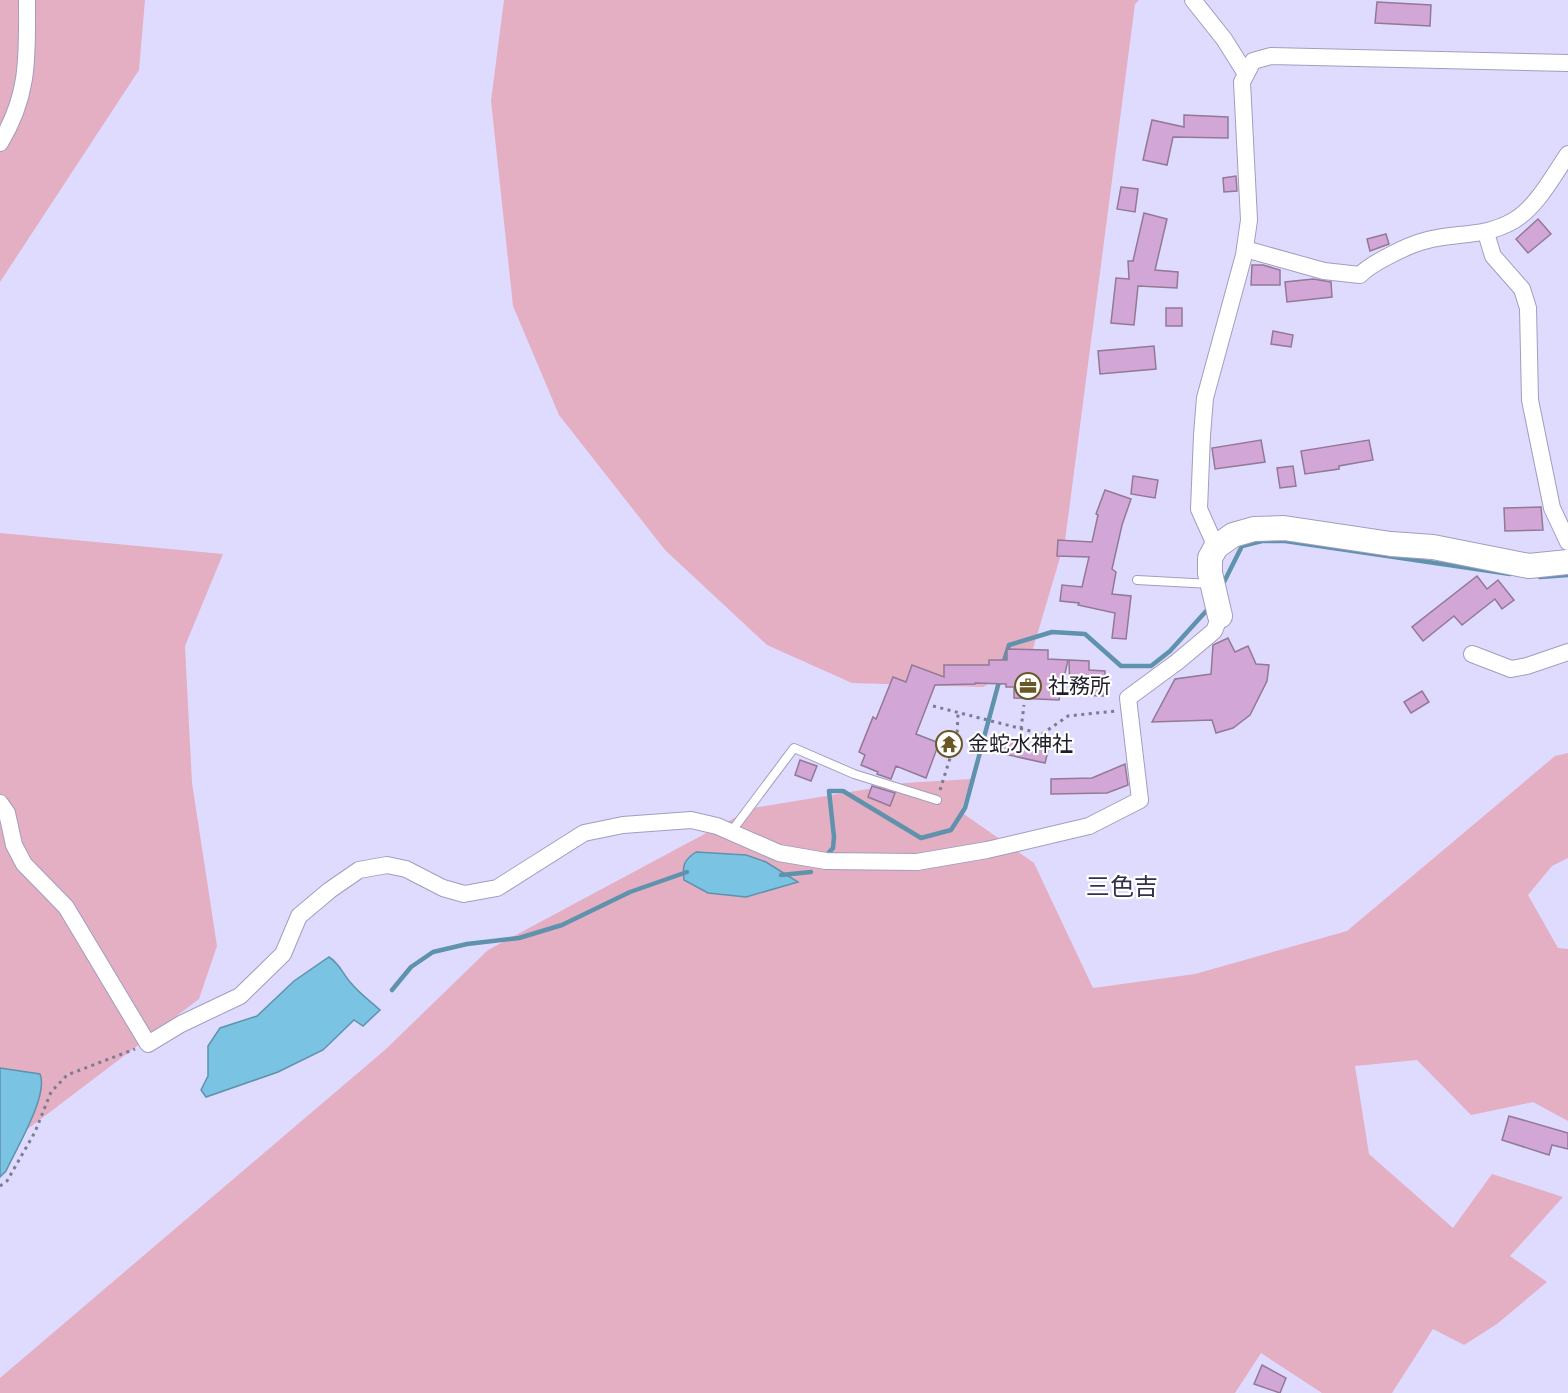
<svg xmlns="http://www.w3.org/2000/svg" width="1568" height="1393" viewBox="0 0 1568 1393" font-family="'DejaVu Sans','Noto Sans JP',sans-serif">
	<style>
		.green { fill: #e4afc2 }
		.water { fill: #7ac3e3; stroke: #5f92ac; stroke-width: 1.5 }
		.lines { fill: none; stroke-linecap: round; stroke-linejoin: round }
		.stream { stroke: #5f92ac; stroke-width: 4.5 }
		.building { fill: #d3a6d8; stroke: #927994; stroke-width: 1.5 }
		.lane-casing { stroke: #a29dbf; stroke-width: 10 }
		.street-casing { stroke: #a29dbf; stroke-width: 18 }
		.secondary-casing { stroke: #a29dbf; stroke-width: 26 }
		.path { stroke: #7d7a93; stroke-width: 3; stroke-dasharray: 3 4.5; stroke-linecap: butt }
		.lane { stroke: #fff; stroke-width: 8 }
		.street { stroke: #fff; stroke-width: 16 }
		.secondary { stroke: #fff; stroke-width: 24 }
		.labels { text-anchor: middle; dominant-baseline: central; stroke-width: 4.5; stroke-linejoin: round; paint-order: stroke }
		.poi-label { font-size: 21px; fill: #201e2b; stroke: #fff; text-anchor: start }
		.quarter-label { font-size: 24px; fill: #342f4b; stroke: #fff }
	</style>
	<rect width="100%" height="100%" fill="#dfdbff"/>
	<g class="green">
		<polygon points="0,0 145,0 139,70 0,282"/>
		<polygon points="504,0 1139,0 1135,4 1065,541 1029,662 983,687 852,683 767,645 665,550 559,415 513,306 491,101"/>
		<polygon points="0,533 223,554 185,646 192,783 217,946 199,999 0,1150"/>
		<polygon points="1568,753 1568,858 1552,866 1528,895 1558,948 1568,949 1568,1121 1533,1102 1471,1115 1417,1060 1355,1066 1369,1154 1453,1228 1492,1174 1563,1197 1510,1256 1547,1282 1497,1324 1464,1345 1433,1329 1392,1393 1322,1393 1261,1353 1235,1393 0,1393 0,1378 386,1049 488,950 753,808 905,783 971,779 961,812 1034,863 1093,988 1195,974 1347,931 1555,756"/>
	</g>
	<g class="water">
		<path d="M696,852L746,855L766,862L798,882L746,897L708,893L684,880C682,865 684,860 696,852Z"/>
		<path d="M329,957C340,964 342,973 351,983C359,993 370,1001 380,1010L363,1026L354,1020L323,1050L278,1072L206,1097L201,1090L208,1076V1046L220,1028L257,1016L294,981Z"/>
		<path d="M0,1068L40,1074C49,1095 16,1149 6,1171L0,1177Z"/>
	</g>
	<g class="lines">
		<g class="stream">
			<polyline points="1540,577 1568,575"/>
			<polyline points="1224,582 1242,546 1262,541 1285,541 1510,574"/>
			<polyline points="1003,664 1009,645 1052,632 1085,634 1121,666 1151,666 1170,651 1208,609"/>
			<polyline points="826,856 833,848 834,837 829,791 843,791 921,838 951,830 965,808 1000,678"/>
			<polyline points="781,875 811,872"/>
			<polyline points="392,990 411,967 433,952 467,944 519,938 562,925 630,892 687,872"/>
		</g>
	</g>
	<g class="building">
		<polygon points="1377,2 1431,5 1430,26 1375,23"/>
		<polygon points="1184,115 1228,117 1228,138 1173,137 1167,165 1143,160 1152,120 1184,127"/>
		<polygon points="1236,176 1237,191 1224,192 1223,178"/>
		<polygon points="1121,187 1138,189 1135,212 1117,209"/>
		<polygon points="1144,213 1167,219 1155,270 1178,272 1177,288 1138,286 1134,325 1111,323 1116,278 1129,279 1128,261 1133,261"/>
		<polygon points="1538,219 1551,234 1528,253 1516,239"/>
		<polygon points="1386,234 1389,244 1370,251 1367,239"/>
		<polygon points="1252,265 1263,265 1280,270 1280,285 1251,285"/>
		<polygon points="1313,279 1331,282 1332,297 1287,302 1285,282"/>
		<rect x="1166" y="308" width="16" height="18"/>
		<polygon points="1273,331 1293,335 1291,347 1271,344"/>
		<polygon points="1154,346 1156,369 1100,374 1098,351"/>
		<polygon points="1261,440 1265,462 1215,469 1212,448"/>
		<polygon points="1369,440 1373,460 1339,466 1339,469 1305,474 1301,451"/>
		<polygon points="1293,466 1296,486 1280,488 1277,468"/>
		<polygon points="1133,476 1158,480 1155,498 1131,494"/>
		<polygon points="1105,490 1131,499 1122,525 1112,569 1116,572 1112,594 1131,596 1126,639 1112,638 1115,613 1078,605 1079,603 1060,601 1062,585 1082,587 1089,557 1057,556 1058,540 1092,542 1098,515 1096,514"/>
		<polygon points="1541,507 1543,530 1505,531 1504,508"/>
		<polygon points="1477,576 1487,589 1498,580 1514,600 1502,609 1495,599 1462,625 1454,616 1423,641 1412,627"/>
		<polygon points="1228,638 1235,652 1248,646 1256,664 1269,665 1267,681 1250,715 1233,728 1216,733 1212,720 1152,722 1175,679 1211,674 1213,645"/>
		<polygon points="1007,649 1048,650 1048,659 1068,660 1059,700 1014,698 1014,687 1006,687 1006,684 975,683 975,684 935,685 916,734 939,743 926,778 896,766 891,779 877,774 878,772 861,765 865,755 859,752 873,717 876,719 893,677 906,682 912,665 944,677 944,665 989,665 989,660 1007,660"/>
		<polygon points="1069,660 1089,661 1089,670 1105,671 1104,696 1070,695"/>
		<polygon points="1422,691 1429,702 1411,713 1404,702"/>
		<polygon points="1007,741 1048,751 1045,763 1004,754"/>
		<polygon points="800,760 817,766 811,781 795,775"/>
		<polygon points="1125,764 1128,785 1107,793 1051,794 1051,779 1092,778"/>
		<polygon points="872,786 895,793 890,806 868,797"/>
		<polygon points="1509,1116 1568,1133 1568,1149 1552,1145 1549,1155 1502,1140"/>
		<polygon points="1262,1365 1286,1378 1280,1393 1254,1384"/>
	</g>
	<g class="lines">
		<defs>
			<g id="lane">
				<polyline points="1137,580 1211,584"/>
				<polyline points="731,832 794,748 854,774 937,800"/>
			</g>
			<g id="street">
				<polyline points="1193,0 1224,39 1246,74"/>
				<path d="M0,143C30,94 27,55 27,0"/>
				<polyline points="1486,233 1493,256 1522,289 1528,308 1530,400 1552,508 1568,542"/>
				<path d="M1245,249L1324,271L1360,275C1370,264 1408,245 1424,241C1455,232 1483,238 1513,221C1537,207 1553,176 1568,154"/>
				<polyline points="1216,547 1199,509 1202,435 1205,398 1244,255 1249,220 1242,82 1253,61 1271,56 1568,63"/>
				<polyline points="1472,654 1511,669 1527,666 1568,652"/>
				<polyline points="0,803 7,813 14,845 24,864 66,907 148,1044 181,1024 240,996 283,954 299,916 330,890 359,870 387,865 406,869 443,888 464,894 497,888 584,833 623,825 691,820 717,826 779,853 826,861 917,862 987,850 1089,826 1140,800 1128,698 1177,662 1214,631 1220,616"/>
			</g>
			<polyline id="secondary" points="1220,616 1210,573 1210,558 1216,547 1233,535 1254,529 1284,528 1391,544 1433,547 1529,566 1568,562"/>
		</defs>
		<use href="#lane" class="lane-casing"/>
		<use href="#street" class="street-casing"/>
		<use href="#secondary" class="secondary-casing"/>
		<g class="path">
			<polyline points="933,706 1042,734 1068,716 1116,711"/>
			<polyline points="1021,729 1024,705"/>
			<polyline points="940,790 957,736 958,714"/>
			<polyline points="0,1186 7,1181 35,1132 51,1092 67,1075 135,1049"/>
		</g>
		<use href="#lane" class="lane"/>
		<use href="#street" class="street"/>
		<use href="#secondary" class="secondary"/>
	</g>
	<defs>
		<symbol id="office-ring" viewBox="-11 -11 22 22"><circle r="9.5" fill="#fff" stroke="#695826" stroke-width="1.5"/><path d="M-6-3h4V-5.5h4V-3h4V5H-6ZM-1-4.5V-3h2v-1.5ZM-6 0V1H6V0Z" fill="#695826"/></symbol>
		<symbol id="temple-ring" viewBox="-11 -11 22 22"><circle r="9.5" fill="#fff" stroke="#695826" stroke-width="1.5"/><path d="M0-6L5-2H3V0L6.5 2.5H4V6H1.5V3h-3V6H-4V2.5H-6.5L-3 0V-2H-5Z" fill="#695826"/></symbol>
	</defs>
	<g fill-rule="evenodd">
		<use href="#office-ring" x="1013" y="671" width="30" height="30"/>
		<use href="#temple-ring" x="934" y="729" width="30" height="30"/>
	</g>
	<g class="labels">
		<g class="poi-label">
			<text x="1048" y="686">社務所</text>
			<text x="968" y="744">金蛇水神社</text>
		</g>
		<g class="quarter-label">
			<text x="1122" y="887">三色吉</text>
		</g>
	</g>
</svg>
